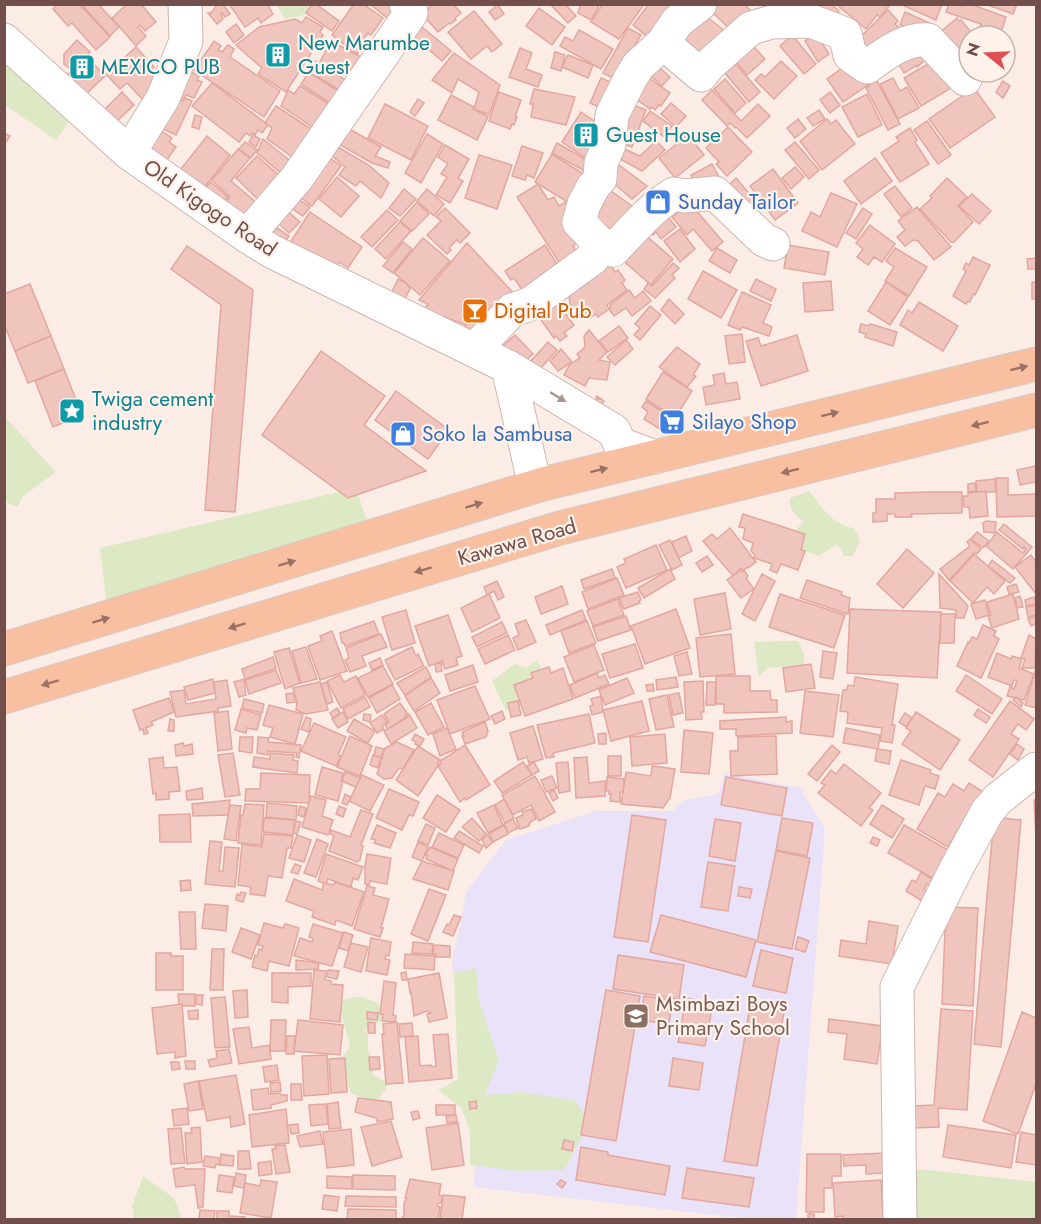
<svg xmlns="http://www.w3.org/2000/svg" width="1041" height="1224" viewBox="0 0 1041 1224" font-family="Jost,sans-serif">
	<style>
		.education { fill: #eae2f8 }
		.green { fill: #dce9c4 }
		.building { fill: #f0c5be; stroke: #e2a79f; stroke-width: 1.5 }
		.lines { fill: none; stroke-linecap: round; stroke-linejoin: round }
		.minor-casing { stroke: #cfb5af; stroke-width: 35 }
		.major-casing { stroke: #d5cac9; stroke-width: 35 }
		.minor { stroke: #fff; stroke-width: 33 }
		.major { stroke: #f8c0a0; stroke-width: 33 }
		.oneway { fill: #9b7164 }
		.oneway2 { fill: #ab9593 }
		.labels { text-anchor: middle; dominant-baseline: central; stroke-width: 4.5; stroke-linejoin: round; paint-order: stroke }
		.culture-label { font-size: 21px; fill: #0d838f; stroke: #fef2eb; text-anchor: start }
		.shop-label { font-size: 21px; fill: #366cbe; stroke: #fef2eb; text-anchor: start }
		.street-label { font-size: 21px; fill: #734f4b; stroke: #fef2eb }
		.food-label { font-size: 21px; fill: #c56008; stroke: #fef2eb; text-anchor: start }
		.education-label { font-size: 21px; fill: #785e54; stroke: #fef2eb; text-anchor: start }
	</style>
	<rect width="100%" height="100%" fill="#fbede5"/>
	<polygon class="education" points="725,773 800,788 825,829 796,1219 748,1219 474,1187 477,1136 452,963 467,891 506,840 596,811 672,811 685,800 718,794"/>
	<g class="green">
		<polygon points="277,5 277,4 310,5 304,15 285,19"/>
		<polygon points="4,60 69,122 56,140 5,105"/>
		<polygon points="5,417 56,472 22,497 18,507 5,502"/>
		<polygon points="356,488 369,527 108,617 100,548"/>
		<path d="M809,491C822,507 833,526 854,528L860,541L853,556H844L841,548L836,545L819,556L802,550L795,538L798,528L804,521C795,516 789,509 790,498Z"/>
		<polygon points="798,641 804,653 804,665 767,668 759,677 754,642"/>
		<polygon points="537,660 546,678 522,691 517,698 520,707 506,711 492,681 515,664 526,668"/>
		<polygon points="476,968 479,999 499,1061 485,1095 522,1092 576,1101 589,1123 564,1170 519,1171 470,1165 470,1131 461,1108 438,1090 458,1079 454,973"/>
		<polygon points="354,997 364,997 379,1004 382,1021 364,1030 368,1036 368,1050 375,1064 372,1074 389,1084 378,1099 368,1100 351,1093 339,1062 350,1046 339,1005 343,1000"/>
		<polygon points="899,1167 1036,1182 1036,1219 902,1219"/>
		<polygon points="143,1176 174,1198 182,1219 134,1219 132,1207"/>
	</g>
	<g class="building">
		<polygon points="58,4 79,4 110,37 96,50 72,23 68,26 53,9"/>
		<polygon points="81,4 98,4 119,27 110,36"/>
		<polygon points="127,4 141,4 156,22 145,31 140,25 138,27 146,36 136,46 112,18"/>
		<polygon points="218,4 223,4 230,14 225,17 222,13 221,14 223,19 217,24 208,13 211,13"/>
		<polygon points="229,4 267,4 273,14 261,23 258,18 245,27"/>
		<polygon points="312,4 316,4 339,21 332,31 306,13"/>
		<polygon points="354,4 363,4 383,18 371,35 368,33 362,41 365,43 357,54 332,35"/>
		<polygon points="370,4 400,4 392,22"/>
		<polygon points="433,4 453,4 461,13 455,18 456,20 450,24 449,23 438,32 422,14"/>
		<polygon points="550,4 569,4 567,6 576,16 568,23"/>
		<polygon points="581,4 600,4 591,20 578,13"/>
		<polygon points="603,4 640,4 643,6 619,39 591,22"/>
		<polygon points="649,4 687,4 657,44 633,25"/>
		<polygon points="708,4 744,4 752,12 736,35 706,6"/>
		<polygon points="810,4 831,4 839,11 829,22"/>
		<polygon points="836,4 890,4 890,5 880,17 877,15 866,29"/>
		<polygon points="905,4 942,4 936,20 904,6"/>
		<polygon points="949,4 963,6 964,4 970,4 1006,17 1000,36 989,36 978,32 981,24 946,12"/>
		<polygon points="985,4 1017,4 1013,14"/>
		<polygon points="498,5 504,14 495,20 489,12"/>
		<polygon points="539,8 565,27 552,45 526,26"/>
		<polygon points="888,10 898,21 895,24 902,31 869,63 852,45"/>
		<polygon points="474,11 502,44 492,52 487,46 471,59 448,32"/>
		<polygon points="699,11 725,31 696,66 672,44"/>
		<polygon points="905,12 929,23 924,35 900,25"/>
		<polygon points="306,17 323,27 320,32 323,35 286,92 258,74 262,68 236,45 259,27 295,19 302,23"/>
		<polygon points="957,18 959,21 961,20 974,36 969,36 969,71 938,34"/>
		<polygon points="416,22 451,51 442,61 408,32"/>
		<polygon points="236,24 244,35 234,43 226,32"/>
		<polygon points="628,28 641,35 615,79 603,73"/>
		<polygon points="579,30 613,49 601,69 560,46 565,37 573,41"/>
		<polygon points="816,34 829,54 818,62 805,41"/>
		<polygon points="792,35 816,64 804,74 780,46"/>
		<polygon points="745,37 765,59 747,75 728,51"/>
		<polygon points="77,40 90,52 87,57 105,76 86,94 68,74 72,70 64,64 64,54"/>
		<polygon points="214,41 221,46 218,50 222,52 228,45 234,49 230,57 280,91 264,117 194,70"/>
		<polygon points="331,41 361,57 350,78 320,62"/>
		<polygon points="136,47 154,67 149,72 159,83 142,99 127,83 120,89 106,74"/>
		<polygon points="520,48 532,53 526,69 542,75 538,87 509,77"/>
		<polygon points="919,50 925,60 917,67 917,65 904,73 898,62"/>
		<polygon points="555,52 565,55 561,71 551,68"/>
		<polygon points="454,53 500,85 489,115 474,109 479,92 458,79 452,93 432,80"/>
		<polygon points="568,55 593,65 588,78 562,67"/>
		<polygon points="940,57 956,85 921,106 904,78"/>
		<polygon points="315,61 352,84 345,94 317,76 318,74 310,69"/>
		<polygon points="652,61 670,77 662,86 644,70"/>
		<polygon points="781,61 797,76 774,99 755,80 761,74 765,77"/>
		<polygon points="852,61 868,85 843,102 827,79"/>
		<polygon points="736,64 760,92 749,102 725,73"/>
		<polygon points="871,70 900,124 888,130 866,88 870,85 863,73"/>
		<polygon points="189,71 199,76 197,80 202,82 194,98 186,95 184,99 178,95"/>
		<polygon points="309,72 344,95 336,107 301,84"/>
		<polygon points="646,76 670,93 661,106 659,105 655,110 652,107 650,109 632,96"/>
		<polygon points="601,78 622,87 611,112 590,103"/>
		<polygon points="893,78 900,91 907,87 919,108 898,119 880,84"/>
		<polygon points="725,79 746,103 735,113 714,89"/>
		<polygon points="1003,81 1010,86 1003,98 996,92"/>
		<polygon points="212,83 263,121 268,125 262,133 258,130 255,135 252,133 250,136 246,133 239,142 192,106"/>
		<polygon points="300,86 337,109 317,130 281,106 288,90 294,94"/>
		<polygon points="974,88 995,117 950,148 929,119"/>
		<polygon points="534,89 575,97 566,125 531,117 533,104 530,104"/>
		<polygon points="712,90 741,121 758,104 770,116 747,138 736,127 735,128 730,123 727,126 702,100"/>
		<polygon points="122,92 134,105 115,123 104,110"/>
		<polygon points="499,92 521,100 515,117 517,117 514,125 512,124 510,129 489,121"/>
		<polygon points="830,92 840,105 830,113 820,100"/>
		<polygon points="867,94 882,125 858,137 842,107"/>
		<polygon points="451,95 474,107 473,109 488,117 477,140 438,120"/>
		<polygon points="173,96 183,101 185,98 192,101 176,135 159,127"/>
		<polygon points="418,99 424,103 415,116 410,112"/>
		<polygon points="625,102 646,110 632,147 611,139"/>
		<polygon points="671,103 686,116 676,127 661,114"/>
		<polygon points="385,104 428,126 411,160 368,138"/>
		<polygon points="276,106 317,133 298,161 267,139 272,128 265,123"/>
		<polygon points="819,110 825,119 813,126 807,118"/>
		<polygon points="650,111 672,126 664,137 643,121"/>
		<polygon points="581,112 608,130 593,163 562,142"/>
		<polygon points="195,115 202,117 199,129 192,127"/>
		<polygon points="798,119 806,129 795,138 787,128"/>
		<polygon points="827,119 831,124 836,120 855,144 822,170 800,141"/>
		<polygon points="927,121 951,155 938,164 914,130"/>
		<polygon points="346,127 381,147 375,156 390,162 388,168 372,163 337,143"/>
		<polygon points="728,127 752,152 727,176 716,164 719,162 706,148"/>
		<polygon points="157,128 172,138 169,142 176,147 166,161 144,147"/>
		<polygon points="910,128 917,140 915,142 929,164 900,182 881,153 899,141 896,137"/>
		<polygon points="4,133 10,136 4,145"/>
		<polygon points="427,134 443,144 421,183 405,173"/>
		<polygon points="253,135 260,139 256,147 249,142"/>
		<polygon points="688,135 704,155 675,178 659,158"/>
		<polygon points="207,136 230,155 204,188 177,174"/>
		<polygon points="263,139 298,167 288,179 257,153"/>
		<polygon points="326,140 370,166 389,183 381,198 360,181 356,186 339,175 345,167 323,148"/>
		<polygon points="656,141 665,150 642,171 609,153 613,144 640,156"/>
		<polygon points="245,142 257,150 251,158 239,149"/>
		<polygon points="795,142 819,170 809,179 785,150"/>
		<polygon points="557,143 599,167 594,176 552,153"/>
		<polygon points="445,145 469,159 458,178 463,181 450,203 436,195 447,177 441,174 448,164 438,157"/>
		<polygon points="522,146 543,153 534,178 527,175 525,180 512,176"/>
		<polygon points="238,149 250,158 231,181 264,209 246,229 220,209 230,197 212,180"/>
		<polygon points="552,154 596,182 579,209 535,182"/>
		<polygon points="479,155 512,165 497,209 465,198"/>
		<polygon points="257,156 288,183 266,207 236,178"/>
		<polygon points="330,158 341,166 312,206 301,198"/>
		<polygon points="875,158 892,181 861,204 844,181"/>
		<polygon points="615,162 647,186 632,199 611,181"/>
		<polygon points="712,164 724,186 700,194 691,175"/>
		<polygon points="795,167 804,177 791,189 782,178"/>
		<polygon points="773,169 798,203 775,220 750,186"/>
		<polygon points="337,177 359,196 341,217 319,199"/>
		<polygon points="736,178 757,203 744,217 722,192"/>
		<polygon points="947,178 967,197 958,206 973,222 954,242 951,242 920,209 932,198 930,196"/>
		<polygon points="211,182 228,197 218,208 202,192"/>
		<polygon points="538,184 548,200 554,197 559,206 565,202 576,220 579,242 573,246 581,259 564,270 517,197"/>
		<polygon points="604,186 642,213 608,243 582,219"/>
		<polygon points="895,186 912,208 901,217 884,194"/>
		<polygon points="404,189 416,199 400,216 389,208"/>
		<polygon points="427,189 444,204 434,216 417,201"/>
		<polygon points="287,192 310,207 303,216 281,201"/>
		<polygon points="831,193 857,204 837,247 802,231 811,212 820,217"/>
		<polygon points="972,194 991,211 979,224 959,206"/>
		<polygon points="417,202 429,214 412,231 400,221"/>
		<polygon points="689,202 723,242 712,251 693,229 687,235 672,217"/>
		<polygon points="278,203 300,222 289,233 268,214"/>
		<polygon points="917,207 951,247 934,260 918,241 913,240 905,246 897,237 905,230 898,221"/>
		<polygon points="445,208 470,233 460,243 457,240 449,248 451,250 447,254 427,235 441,221 436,217"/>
		<polygon points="863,208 872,214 856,239 846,233"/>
		<polygon points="661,209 676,227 661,239 656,232 653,235 644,222"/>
		<polygon points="387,210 398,220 372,247 361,237"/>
		<polygon points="310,212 362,247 348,268 339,262 330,278 286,249"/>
		<polygon points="263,219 289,236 279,251"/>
		<polygon points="400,222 411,231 386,259 375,249"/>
		<polygon points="870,225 895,244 882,262 874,257 868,265 857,257 863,249 856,243"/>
		<polygon points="680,229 695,249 680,262 664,241"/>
		<polygon points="644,234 673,259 651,285 620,258"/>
		<polygon points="423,238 450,261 420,295 394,273"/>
		<polygon points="403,242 412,249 393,273 383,266"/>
		<polygon points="467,243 519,299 474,343 458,337 466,325 424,310 428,304 419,300"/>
		<polygon points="545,245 563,274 527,297 514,278 511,280 505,271"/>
		<polygon points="788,245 829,252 825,275 784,268"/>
		<polygon points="187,246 253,290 235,512 205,510 221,305 171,269"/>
		<polygon points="717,248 737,260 730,273 709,261"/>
		<polygon points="895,248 927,267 909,296 885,281 894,267 886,261"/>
		<polygon points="973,257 990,265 975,295 973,294 970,302 968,301 966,304 953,296 966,271 963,269 966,263 969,265"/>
		<polygon points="1036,258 1036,269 1028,269 1027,259"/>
		<polygon points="608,261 615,272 618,270 625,280 622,283 627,290 607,305 609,309 598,317 596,314 590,318 586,316 582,310 578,313 570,304 569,295 585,282 587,284 589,282 589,280"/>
		<polygon points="673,263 679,268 672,275 675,278 655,298 644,289 648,283 652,286"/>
		<polygon points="703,271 737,290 721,318 688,299"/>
		<polygon points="398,279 406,283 410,289 403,302 390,296"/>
		<polygon points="756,279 776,289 771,301 750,291"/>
		<polygon points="831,281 833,310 805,312 803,283"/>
		<polygon points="886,282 908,297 890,325 868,311"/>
		<rect x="1032" y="282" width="4" height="17"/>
		<polygon points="30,284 51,336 15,351 4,324 4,294"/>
		<polygon points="629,290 635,298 643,291 651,301 632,316 626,308 614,316 609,309 611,307 610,305"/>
		<polygon points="742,292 771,305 763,323 772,327 769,336 742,327 740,330 728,325"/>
		<polygon points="669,299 684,314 675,324 661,310"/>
		<polygon points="557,302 574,325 564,333 567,336 560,341 556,336 554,338 538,316"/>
		<polygon points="919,302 958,326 943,351 900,325 908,310 912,313"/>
		<polygon points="650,306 661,315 640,340 634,335 640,328 635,324"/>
		<polygon points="861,324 869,326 870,324 897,332 893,346 865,337 866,334 859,332"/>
		<polygon points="619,326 628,338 608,352 599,341"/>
		<polygon points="589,330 607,352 599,360 610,362 607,380 589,378 585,386 564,375 570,364 580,358 577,354 585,347 584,336"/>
		<polygon points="742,334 745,362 729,364 725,336"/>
		<polygon points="515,335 533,354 525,361 517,352 507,360 495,353"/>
		<polygon points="797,335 808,371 761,386 746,341 758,338 761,346"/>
		<polygon points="51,336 64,369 28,383 15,351"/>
		<polygon points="626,340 633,349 615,365 607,357"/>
		<polygon points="548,342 557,350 539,370 530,362"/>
		<polygon points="677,347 700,364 693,375 696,376 687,387 659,367"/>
		<polygon points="561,349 572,362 558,371 550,361"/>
		<polygon points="321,351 385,396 364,425 426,471 348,498 262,435"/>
		<polygon points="64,369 82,415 53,427 35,381"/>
		<polygon points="663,372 692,391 675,418 646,399"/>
		<polygon points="724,373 726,384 737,382 740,399 706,405 703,387 715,385 713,375"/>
		<polygon points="396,391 449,430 428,459 375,420"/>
		<polygon points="597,396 604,401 599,408 592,403 596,399 599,399 596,397"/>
		<polygon points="646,401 676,420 666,433 644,419 648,412 642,407"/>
		<polygon points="1036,466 1036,482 1020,485 1017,470"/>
		<polygon points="996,478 1008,478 1008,495 1036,494 1036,516 997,517"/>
		<polygon points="995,479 996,492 977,492 976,481"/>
		<polygon points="975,483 976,491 968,492 968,484"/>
		<polygon points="986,491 988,516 970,518 969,507 964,507 963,496 968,496 968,493"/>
		<polygon points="927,492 962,492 962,513 911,514 912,517 895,517 895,514 887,514 887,521 873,522 873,513 876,513 876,499 895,499 895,493"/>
		<polygon points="743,514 805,534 801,550 805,551 798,570 781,564 777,573 770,570 772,564 754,558 755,555 751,551 753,543 743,539 745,528 739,527"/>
		<polygon points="986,521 996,522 995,533 984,532 983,523"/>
		<polygon points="1004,524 1032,547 1013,569 986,546 997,532 1023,553 1026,549 1024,547 1023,549 999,530"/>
		<polygon points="730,528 756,562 748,568 747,567 743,571 741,568 733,576 703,541 712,534 717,539"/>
		<polygon points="977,532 989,541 983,548 971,539"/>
		<polygon points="686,536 692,551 678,558 672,542"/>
		<polygon points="970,539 981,549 977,554 975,552 949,580 940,569 970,546 967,542"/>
		<polygon points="670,540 682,565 672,570 659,545"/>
		<polygon points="656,545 667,570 626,588 617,567 626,563 624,559"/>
		<polygon points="907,549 934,573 903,608 877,584"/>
		<polygon points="974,554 1005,581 994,594 987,587 973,603 950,581"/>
		<polygon points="1031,555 1036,562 1036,594 1015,567"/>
		<polygon points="707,556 713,565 702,572 696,563"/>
		<polygon points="992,560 1015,578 1010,583 988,566"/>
		<polygon points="612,569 615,578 584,589 581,580"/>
		<polygon points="670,569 675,579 644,598 638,588"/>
		<polygon points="741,570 742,572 744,570 748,576 746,578 754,589 741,598 727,580"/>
		<polygon points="762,574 775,581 755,621 742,614"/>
		<polygon points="939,574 968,606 964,618 956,618 956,610 940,608"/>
		<polygon points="617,578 624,595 588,609 582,592"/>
		<polygon points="807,580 842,592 841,595 850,598 848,614 800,598"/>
		<polygon points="497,581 504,597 498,600 494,591 487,595 484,587"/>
		<polygon points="1016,584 1019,592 1009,594 1007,587"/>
		<polygon points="562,586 568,604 541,614 535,597"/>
		<polygon points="638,592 641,600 639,601 640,603 624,609 619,598"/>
		<polygon points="725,593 731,629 700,635 694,599"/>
		<polygon points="489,594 500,618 472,632 461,608"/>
		<polygon points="780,594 845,615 834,648 769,627"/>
		<polygon points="1013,594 1019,619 992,628 988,616 991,615 987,602"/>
		<polygon points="1020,596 1023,607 1017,608 1015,598"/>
		<polygon points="1034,597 1036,604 1026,606 1025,600"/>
		<polygon points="618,599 624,615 593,626 587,611"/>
		<polygon points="985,600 989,615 976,619 971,604"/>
		<polygon points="1036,605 1036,615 1028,617 1026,607"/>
		<polygon points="676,609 690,648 645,664 631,626"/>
		<polygon points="850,609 941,612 937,678 847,673"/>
		<polygon points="406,610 415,643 392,650 382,617"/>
		<polygon points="582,610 586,620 550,635 546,625"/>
		<polygon points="941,614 955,614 954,643 940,643"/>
		<polygon points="448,615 462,656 456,658 458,665 445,669 442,661 429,666 415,626"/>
		<polygon points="626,616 631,630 598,641 593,627"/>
		<polygon points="1035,616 1036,624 1031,626 1028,619"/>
		<polygon points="526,620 536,642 518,650 513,638 519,635 515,624"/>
		<polygon points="374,621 379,634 345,646 344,643 342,643 340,633"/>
		<polygon points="587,621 596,643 569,653 561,631"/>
		<polygon points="502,622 507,633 477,647 472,637"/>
		<polygon points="983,625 996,631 994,636 999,639 981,678 957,666 968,642 969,643 972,637 977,639"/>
		<polygon points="332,631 347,671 320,680 308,646 322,641 320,636"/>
		<polygon points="381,634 387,647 362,656 366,666 350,672 345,660 349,658 346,648"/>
		<polygon points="731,634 735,674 700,677 696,638"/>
		<polygon points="508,635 515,650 485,664 478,649"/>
		<polygon points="1029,635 1036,639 1035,668 1022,668 1025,659 1021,658"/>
		<polygon points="635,644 643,668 610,678 602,654"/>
		<polygon points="594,645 604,670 574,682 564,657"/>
		<polygon points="306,647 317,679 301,683 292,651"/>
		<polygon points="412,647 416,656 418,654 424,666 395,680 385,660"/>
		<polygon points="289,648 300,683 285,689 274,652"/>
		<polygon points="823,651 837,653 833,679 820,677"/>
		<polygon points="687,652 692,674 679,676 674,656"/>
		<polygon points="997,653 1011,659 1012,656 1022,659 1019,668 1034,674 1024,700 1007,696 1010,687 1014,689 1017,681 1014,680 1012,686 988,677"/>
		<polygon points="273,657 276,668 245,679 242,669"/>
		<polygon points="380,658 383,665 372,670 369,663"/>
		<polygon points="441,663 442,671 436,672 435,664"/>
		<polygon points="811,664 815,688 786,692 783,668"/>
		<polygon points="473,665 478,682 450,691 445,675"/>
		<polygon points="383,666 393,684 368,697 358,678"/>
		<polygon points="426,667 431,677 405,695 397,683"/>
		<polygon points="549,667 551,673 563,668 573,699 525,716 514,685 533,678 531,673"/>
		<polygon points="1036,668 1036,708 1025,705"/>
		<polygon points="276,670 281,683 249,694 245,680"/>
		<polygon points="597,673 599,678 605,675 609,684 575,698 570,685"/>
		<polygon points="340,675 344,682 356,676 365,695 341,708 327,681"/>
		<polygon points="966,675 1002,699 992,714 956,691"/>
		<polygon points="716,676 750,676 750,691 770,691 771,700 777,700 777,712 724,713 724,704 716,704"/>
		<polygon points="676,677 678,687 657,690 656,680"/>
		<polygon points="855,677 898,684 892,725 895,725 892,743 880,741 882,728 847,723 848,712 840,711 843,690 847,690 848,685 854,686"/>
		<polygon points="431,678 440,693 414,711 405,696"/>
		<polygon points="627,678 634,693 605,705 599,690"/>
		<polygon points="213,679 215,693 188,700 184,687"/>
		<polygon points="244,679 246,695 239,697 234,682"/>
		<polygon points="227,680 231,706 218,708 218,711 176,717 170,692 184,690 186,704 216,699 214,682"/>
		<polygon points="703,681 704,712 701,712 702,719 686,720 684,682"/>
		<polygon points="320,682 328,710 306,714 296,710 297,702 293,688"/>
		<polygon points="327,682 333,702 327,704 321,684"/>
		<polygon points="707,682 716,682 715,705 706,705"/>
		<polygon points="653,684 654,691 647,691 646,685"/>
		<polygon points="392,685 400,699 377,713 369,698"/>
		<polygon points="475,686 490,719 450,734 437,700"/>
		<polygon points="805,691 839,695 833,737 800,733"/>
		<polygon points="294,693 295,702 287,703 286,694"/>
		<polygon points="679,693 683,713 673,715 669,695"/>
		<polygon points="667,695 674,727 656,730 649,699"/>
		<polygon points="601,696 603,712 592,715 590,706 593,705 591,699"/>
		<polygon points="365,697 370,707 348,719 343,709"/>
		<polygon points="1016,697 1023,703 1021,707 1013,700"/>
		<polygon points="169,698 174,712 151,722 153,725 146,728 148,733 144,734 143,729 140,730 133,710"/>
		<polygon points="244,699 264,704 262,713 242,708"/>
		<polygon points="518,701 521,715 511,717 508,703"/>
		<polygon points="642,701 649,731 611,741 603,710"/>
		<polygon points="1010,701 1034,719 1026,730 1018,724 1011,734 1019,739 993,777 969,760"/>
		<polygon points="400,703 407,713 405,715 406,717 388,729 385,725 389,722 384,714"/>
		<polygon points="431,703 444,727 428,735 415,712"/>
		<polygon points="269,705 303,714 295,744 270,737 273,728 263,725"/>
		<polygon points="337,708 340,713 333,718 330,713"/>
		<polygon points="241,709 261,715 257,730 247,728 246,733 235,730"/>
		<polygon points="978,709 990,717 986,723 974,715"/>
		<polygon points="228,711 232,749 218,751 214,713"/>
		<polygon points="502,711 505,719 495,724 491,716"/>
		<polygon points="343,712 348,722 338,728 332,719"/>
		<polygon points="916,712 960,740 940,770 902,744 911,731 906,728"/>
		<polygon points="905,713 912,718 906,727 899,722"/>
		<polygon points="364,714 371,715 370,722 363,720"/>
		<polygon points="409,714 417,728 391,744 384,731 408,717 407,715"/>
		<polygon points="589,714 595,743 553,753 554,757 546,758 537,725"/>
		<polygon points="382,715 387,722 382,726 384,729 377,733 370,723"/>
		<polygon points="306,717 311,719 309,732 301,729"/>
		<polygon points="786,717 786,722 792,721 792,733 736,736 736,729 720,729 720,721"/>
		<polygon points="170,719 174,720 174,731 168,731"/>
		<polygon points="354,719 375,731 368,743 347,731"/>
		<polygon points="485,722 488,731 486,737 465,744 462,736 464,736 462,732"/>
		<polygon points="314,723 346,737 338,755 341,756 336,766 301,751"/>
		<polygon points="533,726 543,759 529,763 527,757 518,760 510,733"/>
		<polygon points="447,728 456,749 440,756 433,734"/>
		<polygon points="846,728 880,735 878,749 843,743"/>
		<polygon points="684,730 713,733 709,774 681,772"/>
		<polygon points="606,733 606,744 599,744 598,734"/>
		<polygon points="415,734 424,739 420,746 415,744 416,742 412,740"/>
		<polygon points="665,734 667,763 632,766 630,737"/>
		<polygon points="350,736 372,746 360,776 337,767"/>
		<polygon points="776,736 777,774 731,776 730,751 738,751 738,737"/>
		<polygon points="240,737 253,737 252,753 239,751"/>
		<polygon points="258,737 269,738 268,742 301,745 299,758 296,757 297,753 268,751 268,755 257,753"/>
		<polygon points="397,742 414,750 403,769 399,768 392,778 384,779 377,774 385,748"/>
		<polygon points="183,743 184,746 192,744 193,754 176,756 175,745"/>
		<polygon points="1017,744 1024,749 1018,760 1010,754"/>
		<polygon points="465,745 490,785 466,800 465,798 460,802 438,766 441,764 440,761"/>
		<polygon points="832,745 840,752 817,781 808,774"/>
		<polygon points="418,746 440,760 438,762 439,764 418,796 396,780"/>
		<polygon points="376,747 384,749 381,758 374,755"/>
		<polygon points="877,749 891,751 889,764 875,761"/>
		<polygon points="233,753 240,795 225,797 218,755"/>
		<polygon points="270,753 294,755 293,760 298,761 297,773 253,767 254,757 270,759"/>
		<polygon points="373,755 381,758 378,768 370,765"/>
		<rect x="608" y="756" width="13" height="20"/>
		<polygon points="163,757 164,768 177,767 180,791 169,792 169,799 156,800 156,793 153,794 149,759"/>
		<polygon points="587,757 589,783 605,781 605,796 576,798 574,758"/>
		<polygon points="901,760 931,770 930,773 939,776 935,789 925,786 919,805 889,795"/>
		<polygon points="523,762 532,775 502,793 494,781"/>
		<polygon points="534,762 539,771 532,775 527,766"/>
		<polygon points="568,762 570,791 559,793 556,763"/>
		<polygon points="844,764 881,793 869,808 873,810 861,826 818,793 825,785 821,783 831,770 836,774"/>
		<polygon points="652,766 675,769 670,798 663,808 621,804 626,772 651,776"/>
		<polygon points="322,767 343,773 341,781 343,781 338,801 315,795"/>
		<polygon points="345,772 361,778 356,787 344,782 342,780"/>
		<polygon points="261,773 310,775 309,803 245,801 246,789 260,789"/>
		<polygon points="362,775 384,785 370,811 349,801"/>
		<polygon points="535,776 555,812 539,821 531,805 513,815 502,795"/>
		<polygon points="552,776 557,788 546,792 541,780"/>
		<polygon points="607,777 624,779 623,792 620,792 620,802 610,801 611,794 609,794 609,791 606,791"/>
		<polygon points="726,777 787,788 782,816 721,805"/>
		<polygon points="969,783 991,797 968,813 948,847 917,829 938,793 945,797 953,784 964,791"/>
		<polygon points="202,788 203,799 187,800 186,791"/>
		<polygon points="389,789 419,802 413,816 409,815 402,830 376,818"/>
		<polygon points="554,790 558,798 553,801 549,793"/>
		<polygon points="345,794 351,797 347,805 342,803"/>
		<polygon points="437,795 460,810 446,832 423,818"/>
		<polygon points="311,796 326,800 322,816 333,820 328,835 302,827"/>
		<polygon points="504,799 514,818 505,823 495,805"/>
		<polygon points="230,800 228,815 193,816 192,804"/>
		<polygon points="1034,800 1036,800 1036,838"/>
		<polygon points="267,803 297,806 296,820 266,817"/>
		<polygon points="245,804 264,805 261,845 238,843 241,815 243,815"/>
		<polygon points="230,805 241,806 236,841 224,839"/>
		<polygon points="494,805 503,825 488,833 477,813"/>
		<polygon points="882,805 904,819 892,838 870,824"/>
		<polygon points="300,806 306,808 304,817 298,815"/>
		<polygon points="339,806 346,809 343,817 336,814"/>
		<polygon points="531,809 536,819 530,822 529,826 520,829 516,818 523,815 522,812"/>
		<polygon points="361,810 373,814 361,845 363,846 360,860 357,862 329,851 334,835 330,834 331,830 350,837"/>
		<polygon points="190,814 191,842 160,842 159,815"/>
		<polygon points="632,815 666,820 648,942 614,937"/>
		<polygon points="994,817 1021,820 1001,1047 974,1044"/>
		<polygon points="264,818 294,820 293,835 263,832"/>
		<polygon points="472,818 486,834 479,841 462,827"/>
		<polygon points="782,818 813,823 807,856 776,850"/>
		<polygon points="513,819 518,828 508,833 504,824"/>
		<polygon points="715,819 741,823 735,861 709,856"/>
		<polygon points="296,821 301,822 297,834 293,833"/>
		<polygon points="426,824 435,828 428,845 418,841"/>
		<polygon points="377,825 396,833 390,848 374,843 376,840 371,839"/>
		<polygon points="504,825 508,834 493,842 489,834"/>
		<polygon points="904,825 950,851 934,879 888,853"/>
		<polygon points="459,831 483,846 479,853 454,838"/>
		<polygon points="439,833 464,845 458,858 432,847"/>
		<polygon points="264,834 293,836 291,848 287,848 282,878 268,876 265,896 250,894 251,887 238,885 242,844 262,847"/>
		<polygon points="297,835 311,840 304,862 289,858"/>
		<polygon points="487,835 493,842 486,848 482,840"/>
		<polygon points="873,837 880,840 877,846 870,843"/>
		<polygon points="317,839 328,844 316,877 304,873"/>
		<polygon points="210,841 222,842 219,871 223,871 225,847 239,848 235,887 205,884"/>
		<polygon points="418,842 428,847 422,861 412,857"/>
		<polygon points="430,847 458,859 453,871 426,859 427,856 425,855"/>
		<polygon points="776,851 810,858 792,949 757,942"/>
		<polygon points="326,854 363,867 358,880 353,878 351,887 328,879 326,884 318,881"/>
		<polygon points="367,854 391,858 387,884 370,881 369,885 365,884 365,866"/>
		<polygon points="422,861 454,871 448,890 413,879"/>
		<polygon points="708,862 735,866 728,911 701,907"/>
		<polygon points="295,864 301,866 298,874 291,872"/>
		<polygon points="921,872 934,880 931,886 927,884 924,889 928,892 922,901 906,891 912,880 916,882"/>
		<polygon points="294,879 322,890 324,883 334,885 335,882 364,892 352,926 336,920 335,925 312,917 314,911 286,901"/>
		<polygon points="190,880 191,890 181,891 180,881"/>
		<polygon points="367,886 375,888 373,895 389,899 381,928 383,928 380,937 354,929"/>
		<polygon points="739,887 752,889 750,898 738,896"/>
		<polygon points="429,889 446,895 428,941 411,934"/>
		<polygon points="241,892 246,893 243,902 236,900 237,894 240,895"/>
		<polygon points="205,904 228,906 226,931 202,928"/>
		<polygon points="946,907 978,908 973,1006 942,1004"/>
		<polygon points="179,912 195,912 196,949 181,949"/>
		<polygon points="454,915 461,917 453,936 443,932 447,924 449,925"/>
		<polygon points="661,915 756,940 746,977 650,952"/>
		<polygon points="869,921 898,926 892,964 839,956 841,940 866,944"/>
		<polygon points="264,923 283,928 285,924 299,928 289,966 269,961 267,971 252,967 255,955 257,956 259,949 262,950 263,946 258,945"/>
		<polygon points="313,924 343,933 332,966 294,956 300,938 312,942 313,938 309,937"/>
		<polygon points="241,928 260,935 251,959 232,952"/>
		<polygon points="344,932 353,935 348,951 339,948"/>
		<polygon points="798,937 809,941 805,952 795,949"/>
		<polygon points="371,938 391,942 389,956 386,955 385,959 390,960 387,975 366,971"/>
		<polygon points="413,942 433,944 432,954 412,953"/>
		<polygon points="351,943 368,947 361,972 344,967"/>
		<polygon points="434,945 450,946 450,957 436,957 436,954 433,954"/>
		<polygon points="212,949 224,949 223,990 210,990"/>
		<polygon points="761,950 793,958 786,993 753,986"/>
		<polygon points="156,953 171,953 171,956 183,956 183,990 156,990"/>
		<polygon points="405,954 435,956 434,970 404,968"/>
		<polygon points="618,955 684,965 679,999 613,989"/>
		<polygon points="296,960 319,963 318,969 296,970"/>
		<polygon points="314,970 326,971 325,980 331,981 331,984 343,985 340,1022 310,1019"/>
		<polygon points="328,970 339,971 337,979 327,977"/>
		<polygon points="406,972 407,980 402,980 401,973"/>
		<polygon points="272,973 311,973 311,986 288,987 288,1003 272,1002"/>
		<polygon points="439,973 447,1018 429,1022 427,1014 431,1013 427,1011 414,1016 411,992 410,993 408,979"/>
		<polygon points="384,981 396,983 393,1015 396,1016 395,1022 382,1021 383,1014 380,1014"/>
		<polygon points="247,990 248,1017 235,1018 233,991"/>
		<polygon points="606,990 640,996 616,1141 581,1135"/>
		<polygon points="178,994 195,994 195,1006 179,1006"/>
		<polygon points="196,995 203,995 202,1005 196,1004"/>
		<polygon points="644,996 672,1000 669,1024 640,1020"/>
		<polygon points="225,997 230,1047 215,1048 211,998"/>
		<polygon points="686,998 713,1003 705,1046 678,1042"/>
		<polygon points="182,1004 186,1056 175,1058 175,1052 157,1054 152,1008"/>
		<polygon points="750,1006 784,1012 757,1166 724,1161"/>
		<polygon points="941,1009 973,1011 967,1110 938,1108 939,1127 914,1128 913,1106 934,1105"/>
		<polygon points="198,1010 198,1019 189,1019 188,1011"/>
		<polygon points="367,1012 378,1013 377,1020 367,1019"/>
		<polygon points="1022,1012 1036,1018 1036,1084 1018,1134 983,1121"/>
		<polygon points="829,1019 883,1026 877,1064 844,1059 847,1034 828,1032"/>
		<polygon points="271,1020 286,1020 285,1051 270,1051"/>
		<polygon points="298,1020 343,1025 340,1055 294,1051"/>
		<polygon points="368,1022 375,1023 375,1033 368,1033"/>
		<polygon points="397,1022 403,1083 386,1084 382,1034 384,1034 383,1024"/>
		<polygon points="412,1023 413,1036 400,1037 399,1024"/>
		<polygon points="249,1027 252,1048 269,1045 271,1059 239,1064 233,1029"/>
		<polygon points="448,1034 452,1078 409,1082 405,1037 418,1036 420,1066 431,1065 432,1067 436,1066 433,1035"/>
		<polygon points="287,1036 295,1036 294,1054 286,1054"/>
		<polygon points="229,1049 232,1063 210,1067 208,1060 217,1058 216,1051"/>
		<polygon points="327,1055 329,1094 304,1096 302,1056"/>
		<polygon points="369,1057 379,1057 380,1069 370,1070"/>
		<polygon points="345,1058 347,1092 331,1093 329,1059"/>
		<polygon points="673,1058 703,1063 699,1090 669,1086"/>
		<polygon points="185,1061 195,1061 195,1069 186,1069"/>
		<polygon points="171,1062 179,1062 180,1069 172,1070"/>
		<polygon points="277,1065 279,1080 265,1082 263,1067"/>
		<polygon points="236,1075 245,1124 231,1127 230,1117 207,1121 199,1081"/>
		<polygon points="198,1081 203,1109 189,1111 184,1084"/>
		<polygon points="280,1082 281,1091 271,1092 270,1083"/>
		<polygon points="291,1084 301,1084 302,1100 291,1100"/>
		<polygon points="268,1088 269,1094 280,1093 281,1095 287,1095 287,1101 271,1105 271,1108 253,1110 251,1090"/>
		<polygon points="358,1098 391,1102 393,1119 377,1122 376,1118 355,1112"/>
		<polygon points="476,1101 477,1108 470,1109 469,1102"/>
		<polygon points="338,1102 341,1128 329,1129 327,1104"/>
		<polygon points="326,1104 328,1124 311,1126 309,1105"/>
		<rect x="436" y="1105" width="19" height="10"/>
		<polygon points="187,1108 189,1124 174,1126 172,1110"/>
		<polygon points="286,1109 289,1143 252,1147 249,1115"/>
		<polygon points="418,1111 420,1118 413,1120 411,1112"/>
		<polygon points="456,1115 457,1122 447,1123 446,1116"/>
		<polygon points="391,1121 402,1157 372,1166 361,1127"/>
		<polygon points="458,1123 464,1165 432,1170 426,1128"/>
		<polygon points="298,1124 299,1133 291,1134 289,1125"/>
		<polygon points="948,1125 1016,1135 1011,1168 943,1157"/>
		<polygon points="200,1127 202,1162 187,1164 185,1133 192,1133 191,1128"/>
		<polygon points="181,1128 185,1163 171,1164 168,1129"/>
		<polygon points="351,1129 354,1165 327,1168 323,1132"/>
		<polygon points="320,1131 323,1144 300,1147 297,1136"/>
		<polygon points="1021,1132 1036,1135 1036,1165 1016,1162"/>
		<polygon points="564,1140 574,1142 572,1151 562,1149"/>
		<polygon points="285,1145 290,1172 276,1174 272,1149 276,1149 275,1146"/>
		<polygon points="581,1147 608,1152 608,1155 670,1166 665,1195 576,1180"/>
		<polygon points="238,1151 249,1151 251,1169 238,1169"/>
		<polygon points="885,1153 885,1173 866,1174 866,1165 844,1166 843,1155"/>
		<polygon points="221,1154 234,1156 233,1166 220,1165"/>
		<polygon points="807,1154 841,1154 841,1176 832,1176 832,1188 824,1188 824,1212 806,1212"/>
		<polygon points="205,1156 219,1158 219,1165 216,1164 215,1168 203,1166"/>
		<polygon points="271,1161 272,1174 259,1176 258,1163"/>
		<polygon points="184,1167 185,1169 205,1169 203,1207 198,1208 195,1185 176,1187 173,1169"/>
		<polygon points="687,1168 754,1178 749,1207 682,1198"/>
		<polygon points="236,1173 246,1175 244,1188 234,1186"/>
		<polygon points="219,1175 234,1177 232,1193 217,1191"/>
		<polygon points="353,1175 395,1176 395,1190 353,1189"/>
		<polygon points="327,1176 352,1177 352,1189 327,1188"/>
		<polygon points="410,1179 441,1184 439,1195 442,1196 441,1203 438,1203 437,1206 440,1207 438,1220 402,1220 404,1214 404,1203 407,1198 405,1198"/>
		<polygon points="261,1180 277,1182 271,1218 240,1213 245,1183 260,1186"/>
		<polygon points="561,1180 566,1183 562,1188 557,1184"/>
		<polygon points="881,1180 883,1220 843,1220 843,1216 835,1217 833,1183"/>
		<polygon points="324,1195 339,1197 337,1211 322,1209"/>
		<polygon points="443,1195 465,1197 462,1220 440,1220"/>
		<polygon points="346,1196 396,1197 396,1207 345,1206"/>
		<polygon points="348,1209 396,1210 396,1220 347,1220"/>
		<polygon points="200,1210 215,1211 214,1220 199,1220"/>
		<rect x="217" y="1211" width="12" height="9"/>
		<rect x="808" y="1214" width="6" height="6"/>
		<polygon points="231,1216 245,1217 245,1220 231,1220"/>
	</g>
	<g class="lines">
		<defs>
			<g id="minor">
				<polyline points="4,40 129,153 247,236 271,251 508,367 614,431 620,444 655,457"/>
				<path d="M663,43L701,75L708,66L751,28L772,22L811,21L845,34L850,55L867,67C885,54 905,38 928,40L965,79"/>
				<polyline points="129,153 163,98 186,41 185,4"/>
				<polyline points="247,236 297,178 411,13 410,8 406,4"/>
				<polyline points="602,246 579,222 584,204 593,187 600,179 601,163 609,144 612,115 630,79 638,66 663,43 677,22 700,4"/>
				<path d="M474,350L512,310L530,304L593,258L595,251L602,246L613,250C633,230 650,208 674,194L685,196L715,193L764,240L773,244"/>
				<polyline points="508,367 532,473 543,484"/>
				<polyline points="900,1220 897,987 956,869 987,812 998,799 1036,769"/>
			</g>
			<g id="major">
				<polyline points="4,649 543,484 1036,364"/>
				<polyline points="4,697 560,528 1036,410"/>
			</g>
		</defs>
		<use href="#minor" class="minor-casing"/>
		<use href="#major" class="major-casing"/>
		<use href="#minor" class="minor"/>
		<use href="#major" class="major"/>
	</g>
	<defs><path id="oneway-solid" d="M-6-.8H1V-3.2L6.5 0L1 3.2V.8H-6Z" transform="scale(1.5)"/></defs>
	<g class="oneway">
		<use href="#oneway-solid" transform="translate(1019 368) rotate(-14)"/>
		<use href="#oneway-solid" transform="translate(830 414) rotate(-14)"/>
		<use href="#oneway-solid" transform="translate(980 424) rotate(166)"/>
		<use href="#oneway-solid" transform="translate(599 470) rotate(-14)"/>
		<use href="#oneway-solid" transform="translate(790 471) rotate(166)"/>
		<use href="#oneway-solid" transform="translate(474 505) rotate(-17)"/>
		<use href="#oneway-solid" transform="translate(287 563) rotate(-17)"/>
		<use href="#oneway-solid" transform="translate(423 570) rotate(163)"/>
		<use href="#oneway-solid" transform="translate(101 620) rotate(-17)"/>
		<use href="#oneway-solid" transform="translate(237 626) rotate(163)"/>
		<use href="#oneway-solid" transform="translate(50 683) rotate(163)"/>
	</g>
	<use class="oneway2" href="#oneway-solid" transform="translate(558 397) rotate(31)"/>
	<defs>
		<symbol id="building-square" viewBox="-11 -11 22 22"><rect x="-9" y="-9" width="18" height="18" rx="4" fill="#0f9aa8" stroke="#fef2eb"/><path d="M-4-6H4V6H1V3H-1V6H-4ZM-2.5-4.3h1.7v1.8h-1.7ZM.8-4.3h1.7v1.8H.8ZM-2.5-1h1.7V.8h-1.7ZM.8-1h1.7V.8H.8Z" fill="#fff"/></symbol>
		<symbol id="shop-square" viewBox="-11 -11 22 22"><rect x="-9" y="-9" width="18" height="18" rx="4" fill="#3f7fe0" stroke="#fef2eb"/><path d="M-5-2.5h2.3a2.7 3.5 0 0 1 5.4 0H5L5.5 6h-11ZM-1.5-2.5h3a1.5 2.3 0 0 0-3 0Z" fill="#fff"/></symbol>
		<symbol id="bar-square" viewBox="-11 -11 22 22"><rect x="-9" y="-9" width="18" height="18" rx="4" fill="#e8710a" stroke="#fef2eb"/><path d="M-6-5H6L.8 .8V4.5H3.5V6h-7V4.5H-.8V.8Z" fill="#fff"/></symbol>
		<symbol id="sight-square" viewBox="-11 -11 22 22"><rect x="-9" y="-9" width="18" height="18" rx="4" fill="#0f9aa8" stroke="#fef2eb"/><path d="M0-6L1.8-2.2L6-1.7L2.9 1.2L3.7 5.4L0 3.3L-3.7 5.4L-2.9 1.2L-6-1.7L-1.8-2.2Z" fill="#fff"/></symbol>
		<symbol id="supermarket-square" viewBox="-11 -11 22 22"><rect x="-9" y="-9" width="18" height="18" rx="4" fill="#3f7fe0" stroke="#fef2eb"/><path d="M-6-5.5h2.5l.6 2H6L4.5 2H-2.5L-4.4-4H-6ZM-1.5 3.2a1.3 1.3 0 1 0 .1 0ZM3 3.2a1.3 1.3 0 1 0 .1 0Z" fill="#fff"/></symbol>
		<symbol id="school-square" viewBox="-11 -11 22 22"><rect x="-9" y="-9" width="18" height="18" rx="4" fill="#8d6e63" stroke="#fef2eb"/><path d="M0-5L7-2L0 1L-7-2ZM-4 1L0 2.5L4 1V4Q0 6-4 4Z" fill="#fff"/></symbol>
	</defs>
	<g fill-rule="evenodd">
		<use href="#building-square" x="263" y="40" width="30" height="30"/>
		<use href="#building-square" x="67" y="52" width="30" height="30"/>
		<use href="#building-square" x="571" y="120" width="30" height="30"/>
		<use href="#shop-square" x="643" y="187" width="30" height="30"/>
		<use href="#bar-square" x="460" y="296" width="30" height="30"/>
		<use href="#sight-square" x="57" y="396" width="30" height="30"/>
		<use href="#supermarket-square" x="657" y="407" width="30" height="30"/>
		<use href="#shop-square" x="388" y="419" width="30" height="30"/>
		<use href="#school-square" x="621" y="1001" width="30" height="30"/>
	</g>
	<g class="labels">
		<g class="culture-label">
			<text x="298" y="43">New Marumbe<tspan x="298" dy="24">Guest</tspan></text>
			<text x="101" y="67">MEXICO PUB</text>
			<text x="606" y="135">Guest House</text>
			<text x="92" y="399">Twiga cement<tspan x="92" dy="24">industry</tspan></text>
		</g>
		<g class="shop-label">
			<text x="678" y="202">Sunday Tailor</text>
			<text x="692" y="422">Silayo Shop</text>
			<text x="422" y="434">Soko la Sambusa</text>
		</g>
		<g class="street-label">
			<text transform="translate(210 208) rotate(34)">Old Kigogo Road</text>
			<text transform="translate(517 542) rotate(-16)">Kawawa Road</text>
		</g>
		<g class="food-label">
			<text x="494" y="311">Digital Pub</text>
		</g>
		<g class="education-label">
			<text x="656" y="1004">Msimbazi Boys<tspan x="656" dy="24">Primary School</tspan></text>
		</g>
	</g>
	<rect width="1041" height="1224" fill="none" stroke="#734f4b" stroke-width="12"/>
	<g transform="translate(987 54) rotate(288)"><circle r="28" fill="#fef2eb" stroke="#c6b1ab" stroke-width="1.5"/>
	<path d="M0-4.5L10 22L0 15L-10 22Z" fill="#e14f54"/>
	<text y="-9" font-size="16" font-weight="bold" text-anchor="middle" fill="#734f4b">N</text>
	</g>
</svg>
